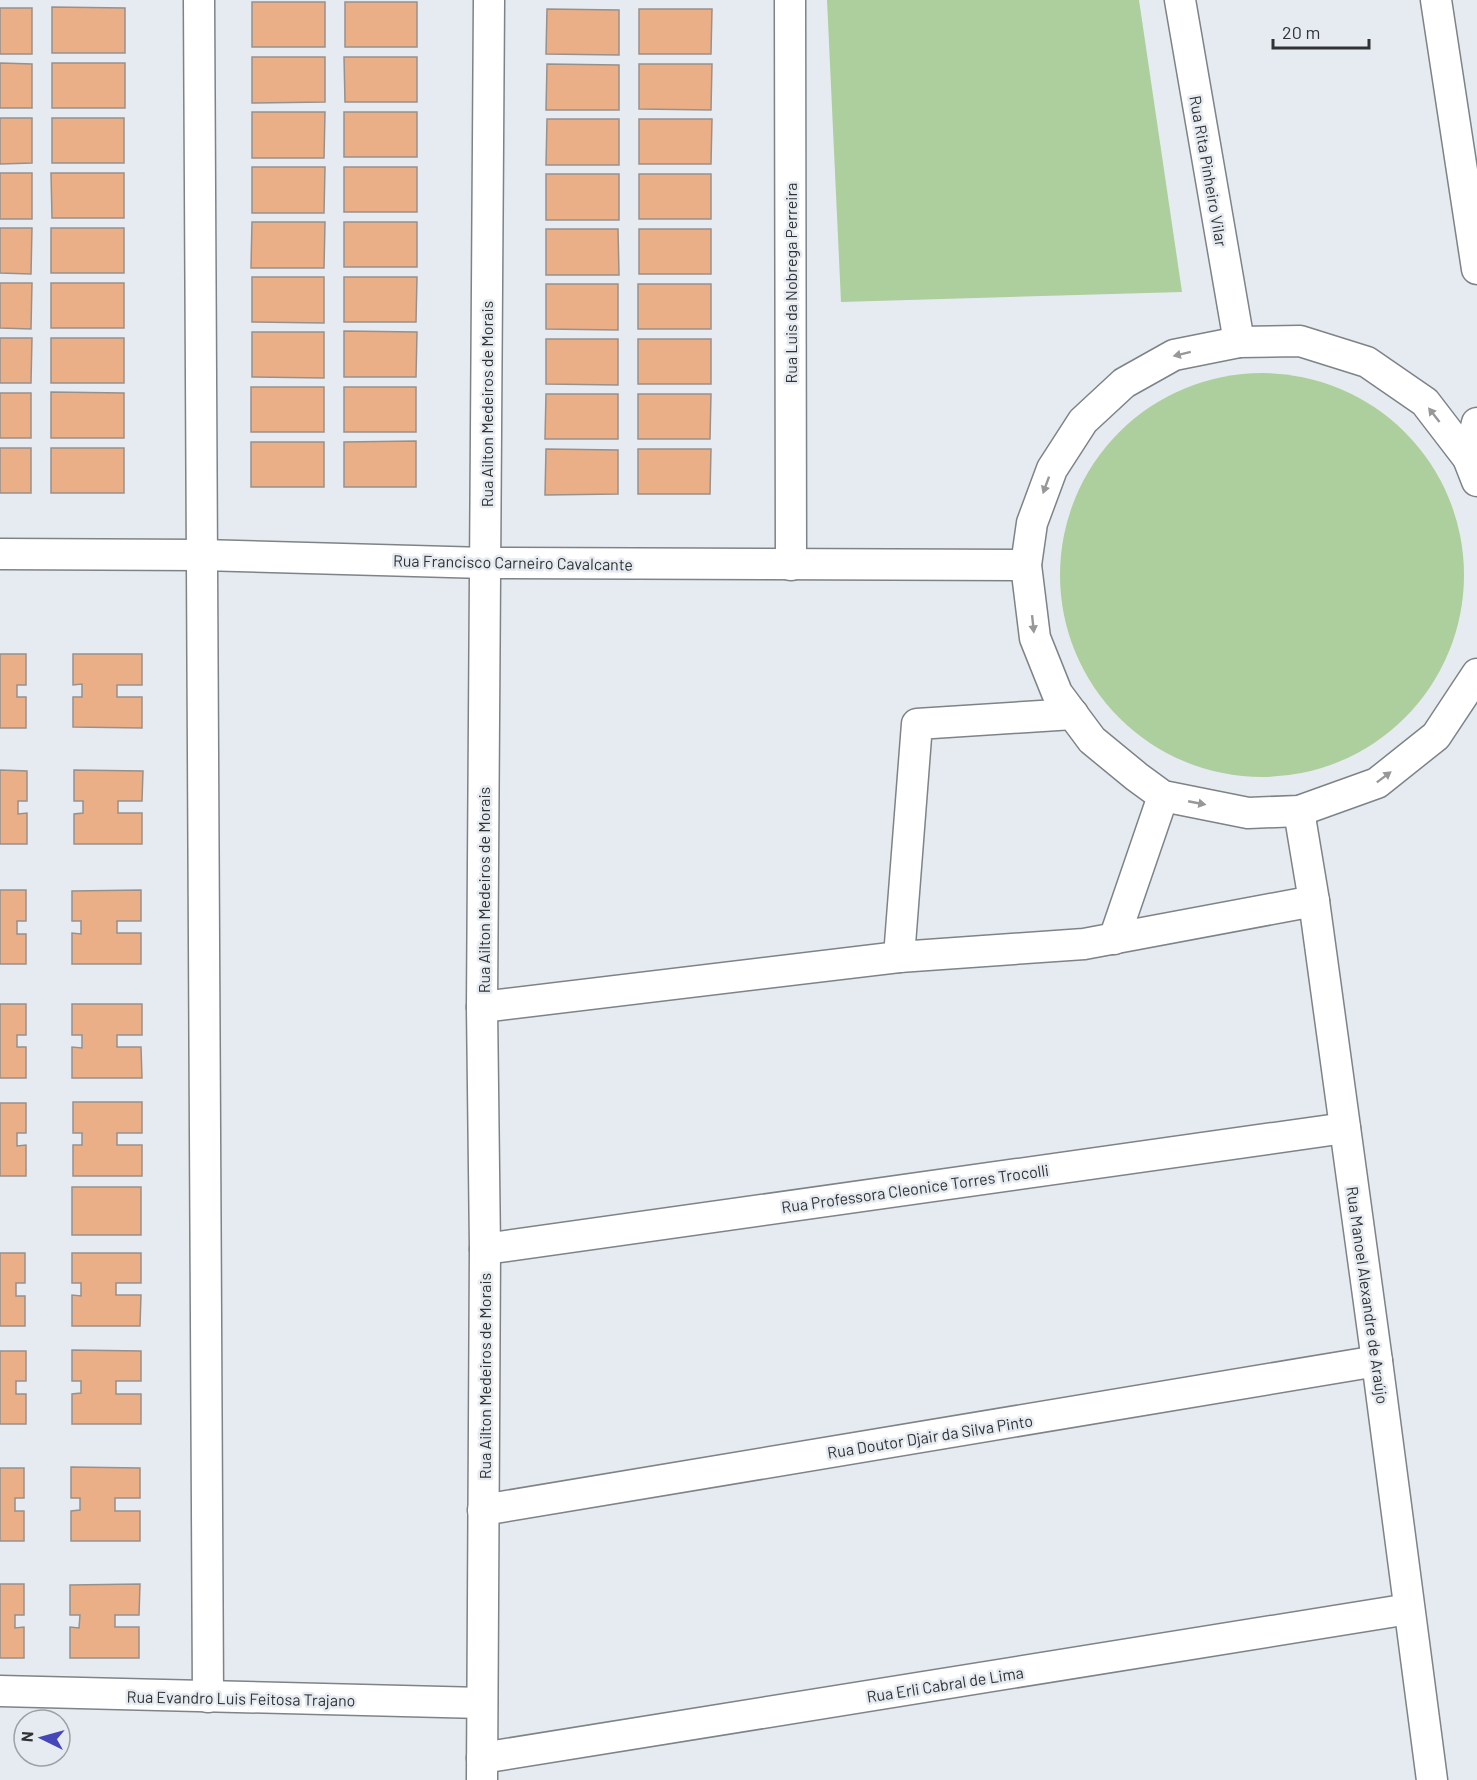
<svg xmlns="http://www.w3.org/2000/svg" width="1477" height="1780" viewBox="0 0 1477 1780" font-family="Barlow,sans-serif">
	<style>
		.green { fill: #adcf9d }
		.building { fill: #ebaf88; stroke: #97918d; stroke-width: 1.5 }
		.lines { fill: none; stroke-linecap: round; stroke-linejoin: round }
		.minor-casing { stroke: #7e8388; stroke-width: 33 }
		.minor { stroke: #fff; stroke-width: 30 }
		.oneway { fill: #98989a }
		.labels { text-anchor: middle; dominant-baseline: central; stroke-width: 5; stroke-linejoin: round; paint-order: stroke }
		.street-label { font-size: 16px; fill: #303234; stroke: #e6ebf1 }
	</style>
	<rect width="100%" height="100%" fill="#e6ebf1"/>
	<g class="green">
		<polygon points="827,0 1139,0 1182,292 841,302"/>
		<circle cx="1262" cy="575" r="202"/>
	</g>
	<g class="building">
		<rect x="252" y="2" width="73" height="45"/>
		<rect x="345" y="2" width="72" height="45"/>
		<polygon points="52,7 125,8 125,53 52,53"/>
		<rect x="0" y="8" width="32" height="46"/>
		<polygon points="547,9 619,10 619,55 546,54"/>
		<polygon points="639,9 712,9 711,54 639,54"/>
		<polygon points="252,57 325,57 325,102 252,103"/>
		<polygon points="344,57 417,57 417,102 345,102"/>
		<polygon points="0,63 32,64 32,108 0,108"/>
		<rect x="52" y="63" width="73" height="45"/>
		<polygon points="547,64 619,65 619,110 546,110"/>
		<polygon points="639,64 712,64 711,110 639,109"/>
		<polygon points="252,112 325,112 324,158 252,158"/>
		<rect x="344" y="112" width="73" height="45"/>
		<polygon points="0,118 32,118 32,163 0,164"/>
		<rect x="52" y="118" width="72" height="45"/>
		<polygon points="547,119 619,119 619,165 546,165"/>
		<polygon points="639,119 712,119 711,164 639,164"/>
		<polygon points="252,167 325,167 324,213 252,213"/>
		<rect x="344" y="167" width="73" height="45"/>
		<rect x="0" y="173" width="32" height="46"/>
		<polygon points="51,173 124,173 124,218 52,218"/>
		<rect x="546" y="174" width="73" height="46"/>
		<rect x="639" y="174" width="72" height="45"/>
		<polygon points="252,222 325,222 324,268 251,268"/>
		<rect x="344" y="222" width="73" height="45"/>
		<polygon points="0,228 32,228 31,274 0,273"/>
		<rect x="51" y="228" width="73" height="45"/>
		<polygon points="546,229 618,229 619,275 546,275"/>
		<rect x="639" y="229" width="72" height="45"/>
		<polygon points="252,277 324,277 324,323 252,322"/>
		<polygon points="344,277 417,277 416,322 344,322"/>
		<polygon points="0,283 32,283 31,329 0,328"/>
		<rect x="51" y="283" width="73" height="45"/>
		<polygon points="546,284 618,284 618,330 546,329"/>
		<rect x="638" y="284" width="73" height="45"/>
		<polygon points="344,331 417,332 416,377 344,377"/>
		<polygon points="252,332 324,332 324,378 252,377"/>
		<polygon points="0,338 32,338 31,383 0,383"/>
		<rect x="51" y="338" width="73" height="45"/>
		<polygon points="546,339 618,339 618,385 546,384"/>
		<rect x="638" y="339" width="73" height="45"/>
		<rect x="251" y="387" width="73" height="45"/>
		<rect x="344" y="387" width="72" height="45"/>
		<polygon points="51,392 124,393 124,438 51,438"/>
		<rect x="0" y="393" width="31" height="45"/>
		<polygon points="546,394 618,394 618,439 545,439"/>
		<polygon points="638,394 711,394 710,439 638,439"/>
		<polygon points="416,441 416,487 344,487 344,442"/>
		<rect x="251" y="442" width="73" height="45"/>
		<rect x="0" y="448" width="31" height="45"/>
		<rect x="51" y="448" width="73" height="45"/>
		<polygon points="546,449 618,450 618,494 545,495"/>
		<polygon points="638,449 711,449 710,494 638,494"/>
		<polygon points="0,654 26,654 26,685 17,685 17,697 26,697 26,728 0,728"/>
		<polygon points="73,654 142,654 142,685 117,685 117,697 142,697 142,728 73,727 73,697 82,697 82,684 73,685"/>
		<polygon points="0,770 27,771 27,801 18,801 18,814 27,813 27,844 0,844"/>
		<polygon points="74,770 143,771 142,801 118,801 118,813 142,813 142,844 74,844 74,814 83,813 83,801 74,801"/>
		<polygon points="0,890 26,890 26,921 17,921 17,934 26,934 26,964 0,964"/>
		<polygon points="141,890 141,921 117,921 117,933 141,933 141,964 72,964 72,933 81,934 81,921 72,921 72,891"/>
		<polygon points="0,1004 26,1004 26,1035 17,1035 17,1047 26,1047 26,1078 0,1078"/>
		<polygon points="72,1004 142,1004 142,1035 117,1035 117,1047 141,1047 142,1078 72,1078 72,1047 82,1048 82,1035 72,1035"/>
		<polygon points="73,1102 142,1102 142,1133 117,1133 117,1145 142,1145 142,1176 73,1176 73,1145 82,1145 82,1133 73,1133"/>
		<polygon points="0,1103 26,1103 26,1133 17,1133 17,1146 26,1145 26,1176 0,1176"/>
		<rect x="72" y="1187" width="69" height="48"/>
		<polygon points="0,1253 25,1253 25,1283 16,1283 16,1296 25,1296 25,1326 0,1326"/>
		<polygon points="72,1253 141,1253 141,1283 116,1283 116,1295 141,1295 140,1326 72,1326 72,1295 81,1296 81,1283 72,1283"/>
		<polygon points="72,1350 141,1351 141,1381 116,1381 116,1394 141,1394 141,1424 72,1424 72,1394 81,1393 81,1381 72,1381"/>
		<polygon points="0,1351 26,1351 26,1381 16,1381 16,1394 26,1394 26,1424 0,1424"/>
		<polygon points="71,1467 140,1468 140,1498 115,1498 115,1511 140,1511 140,1541 71,1541 71,1511 80,1510 80,1498 71,1498"/>
		<polygon points="0,1468 24,1468 24,1498 15,1498 15,1511 24,1511 24,1541 0,1541"/>
		<polygon points="0,1584 24,1584 24,1615 15,1615 15,1628 24,1627 24,1658 0,1658"/>
		<polygon points="140,1584 139,1615 115,1615 115,1627 139,1627 139,1658 70,1658 70,1627 79,1628 80,1615 70,1615 70,1585"/>
	</g>
	<g class="lines">
		<defs>
			<g id="minor">
				<polyline points="199,0 208,1697"/>
				<polyline points="790,0 791,565"/>
				<polyline points="1180,0 1239,342"/>
				<polyline points="1436,0 1477,269"/>
				<polyline points="1468,458 1477,423"/>
				<polyline points="1477,481 1468,458 1425,402 1367,362 1300,341 1239,342 1174,355 1124,383 1083,421 1052,469 1032,523 1026,565 1035,638 1057,693 1092,740 1137,777 1163,796 1248,813 1299,811 1377,783 1436,736 1477,674"/>
				<polyline points="0,554 201,555 485,563 1026,565"/>
				<polyline points="1299,811 1314,901 1377,1361 1432,1780"/>
				<polyline points="1114,939 1163,796"/>
				<polyline points="899,957 917,724 1073,714"/>
				<polyline points="482,1007 899,957 1084,944 1314,901"/>
				<polyline points="485,1249 1345,1128"/>
				<polyline points="483,1510 1377,1361"/>
				<polyline points="0,1691 482,1703"/>
				<polyline points="482,1758 1409,1609"/>
				<polyline points="482,1780 485,1249 482,1007 489,0"/>
			</g>
		</defs>
		<use href="#minor" class="minor-casing"/>
		<use href="#minor" class="minor"/>
	</g>
	<defs><path id="oneway-solid" d="M-6-.8H1V-3.2L6.5 0L1 3.2V.8H-6Z" transform="scale(1.5)"/></defs>
	<g class="oneway">
		<use href="#oneway-solid" transform="translate(1182 354) rotate(166)"/>
		<use href="#oneway-solid" transform="translate(1434 415) rotate(-128)"/>
		<use href="#oneway-solid" transform="translate(1046 485) rotate(110)"/>
		<use href="#oneway-solid" transform="translate(1033 624) rotate(84)"/>
		<use href="#oneway-solid" transform="translate(1384 777) rotate(-37)"/>
		<use href="#oneway-solid" transform="translate(1197 803) rotate(11)"/>
	</g>
	<g class="labels">
		<g class="street-label">
			<text transform="translate(1209 171) rotate(80)">Rua Rita Pinheiro Vilar</text>
			<text transform="translate(790 283) rotate(-90)">Rua Luis da Nobrega Perreira</text>
			<text transform="translate(486 404) rotate(-90)">Rua Ailton Medeiros de Morais</text>
			<text transform="translate(513 562) rotate(1)">Rua Francisco Carneiro Cavalcante</text>
			<text transform="translate(483 890) rotate(-90)">Rua Ailton Medeiros de Morais</text>
			<text transform="translate(915 1188) rotate(-8)">Rua Professora Cleonice Torres Trocolli</text>
			<text transform="translate(1368 1295) rotate(82)">Rua Manoel Alexandre de Araújo</text>
			<text transform="translate(484 1376) rotate(-90)">Rua Ailton Medeiros de Morais</text>
			<text transform="translate(930 1436) rotate(-9)">Rua Doutor Djair da Silva Pinto</text>
			<text transform="translate(945 1684) rotate(-9)">Rua Erli Cabral de Lima</text>
			<text transform="translate(241 1698) rotate(1)">Rua Evandro Luis Feitosa Trajano</text>
		</g>
	</g>
	<g transform="translate(42 1738) rotate(275)"><circle r="28" fill="#e6ebf1" stroke="#9da1a5" stroke-width="1.5"/>
	<path d="M0-4.5L10 22L0 15L-10 22Z" fill="#4646bb"/>
	<text y="-9" font-size="16" font-weight="bold" text-anchor="middle" fill="#303234">N</text>
	</g>
	<path d="M1273 39v9h96v-9" fill="none" stroke="#303234" stroke-width="3"/>
	<text x="1282" y="39" font-size="18" fill="#303234" stroke="#e6ebf1" stroke-width="4.5" paint-order="stroke">20 m</text>
</svg>
